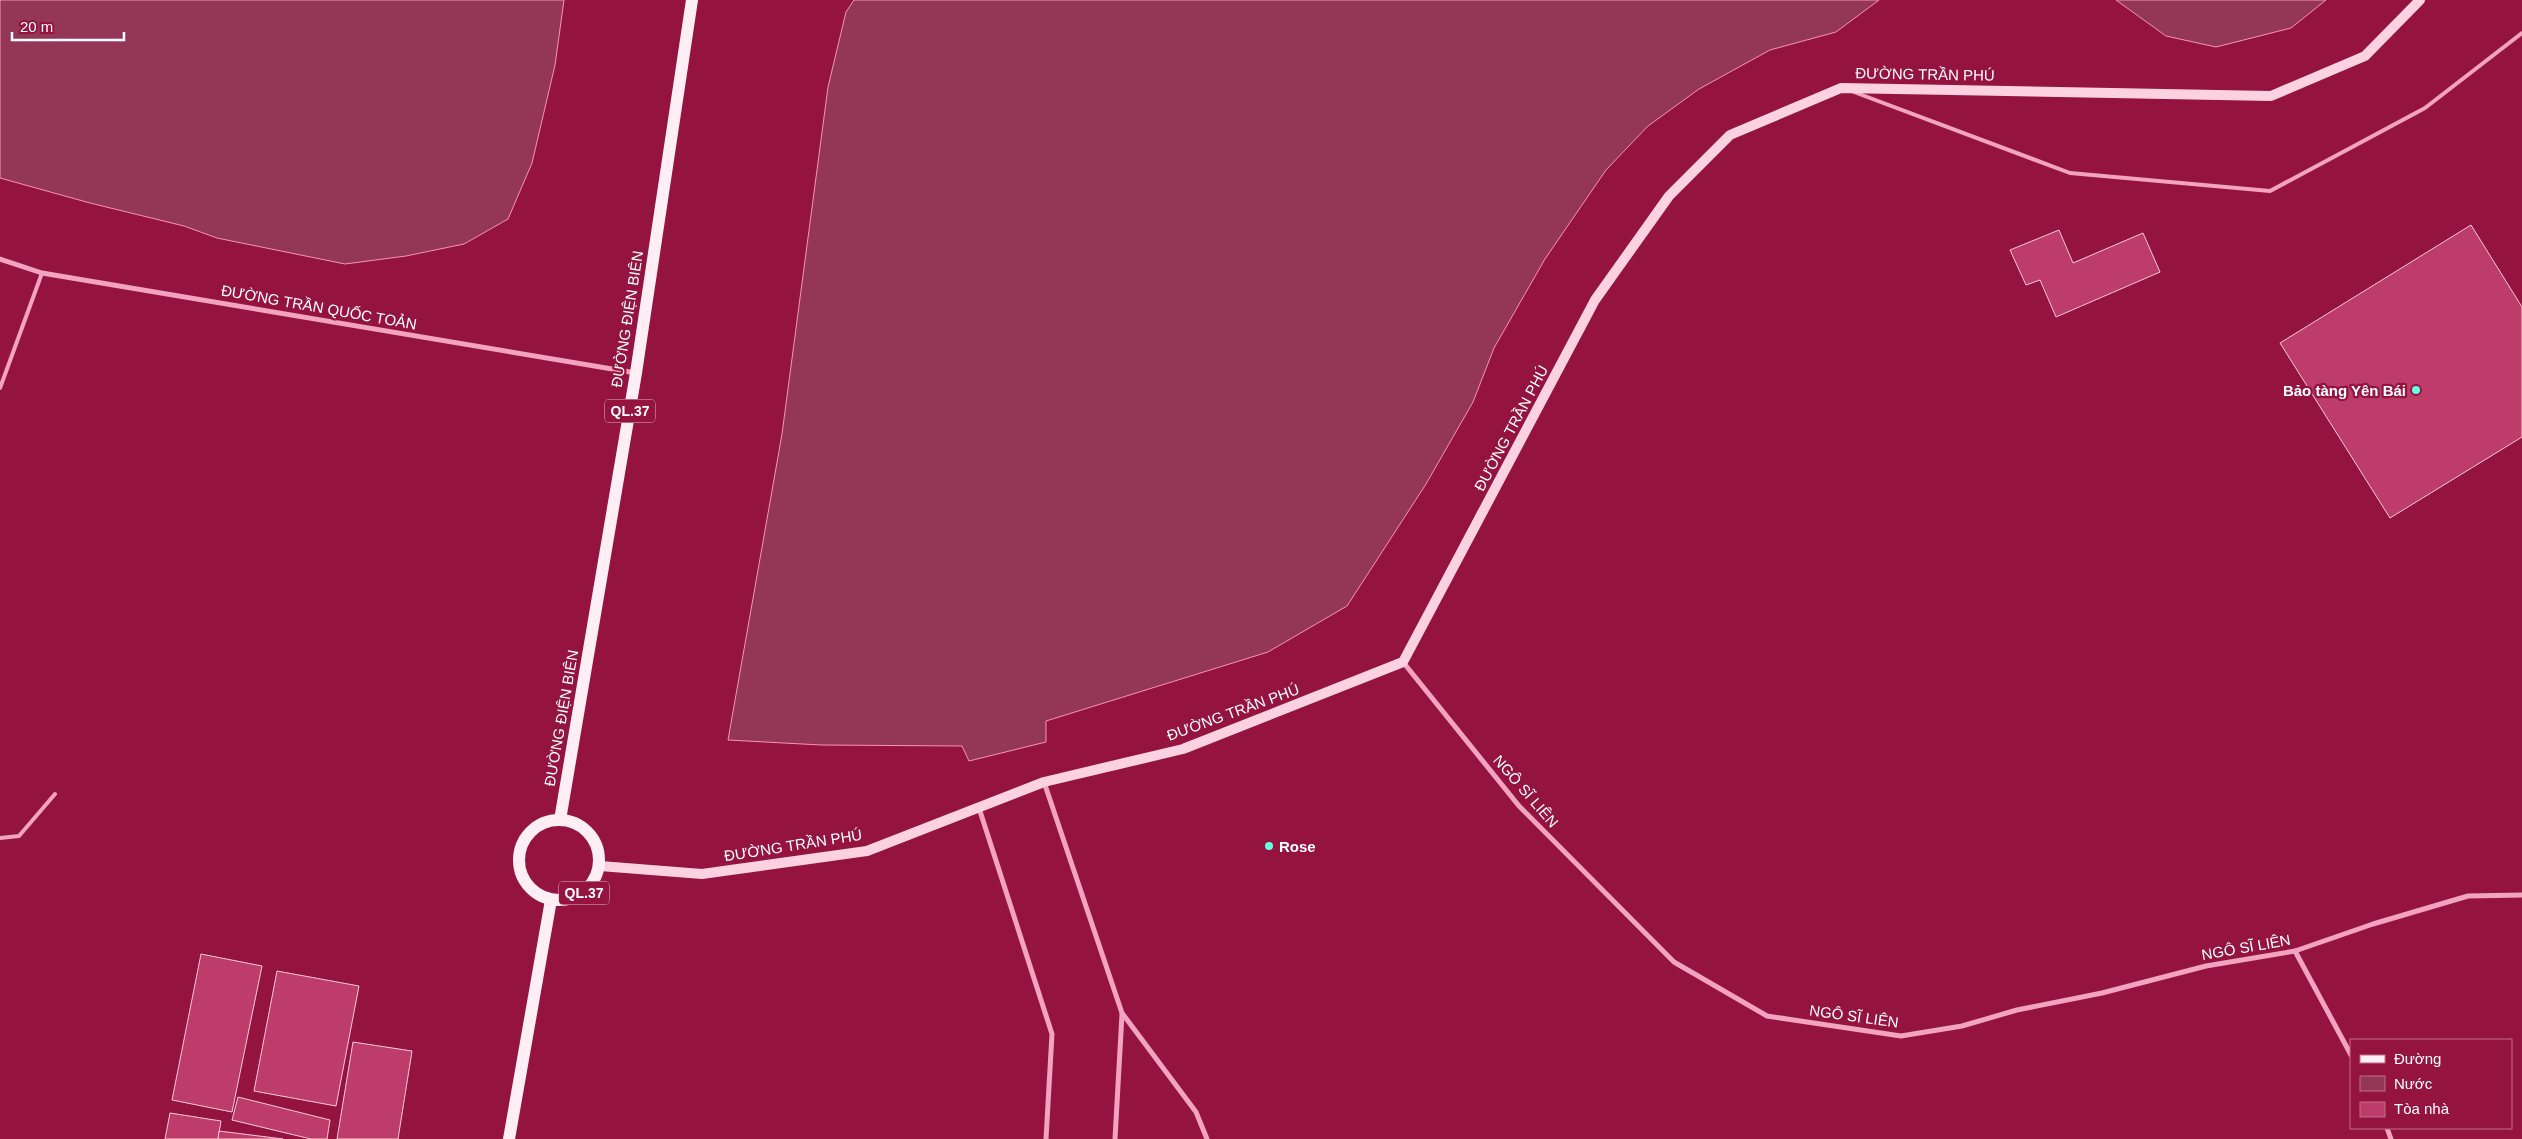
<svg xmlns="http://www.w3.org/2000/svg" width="2522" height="1139" viewBox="0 0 2522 1139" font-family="Helvetica,sans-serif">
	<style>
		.water { fill: #943656; stroke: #f695b8 }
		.building { fill: #bd3c69; stroke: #fdcadc }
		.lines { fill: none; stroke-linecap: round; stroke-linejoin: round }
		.lane { stroke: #f2a3bf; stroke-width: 4 }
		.street { stroke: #f2a3bf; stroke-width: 5 }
		.secondary { stroke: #fcd2e0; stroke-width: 10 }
		.primary { stroke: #ffeef3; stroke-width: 12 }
		.poi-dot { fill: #64ffe1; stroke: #95133f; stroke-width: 2 }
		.labels { text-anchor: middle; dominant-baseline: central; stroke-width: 4.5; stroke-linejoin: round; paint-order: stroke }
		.shield { fill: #95133f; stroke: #dfb8c5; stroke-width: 1 }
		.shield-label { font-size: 14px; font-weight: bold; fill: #fff }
		.street-label { font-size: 15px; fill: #fff; stroke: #95133f }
		.poi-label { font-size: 15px; font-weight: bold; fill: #fff; stroke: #95133f; text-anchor: end }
	</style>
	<rect width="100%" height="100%" fill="#95133f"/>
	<g class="water">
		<polygon points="0,0 564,0 555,65 532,163 508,219 464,244 406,256 345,264 217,238 184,226 90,203 0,178"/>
		<polygon points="854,0 1879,0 1836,32 1770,50 1699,89 1648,126 1606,170 1545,259 1494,348 1473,402 1426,484 1347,606 1268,652 1046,721 1046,742 969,761 962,746 821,745 728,740 782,434 828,87 846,12"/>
		<polygon points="2116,0 2326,0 2291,28 2216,47 2166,36"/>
	</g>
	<g class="building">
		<polygon points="2471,225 2522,307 2522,437 2390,518 2280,343"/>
		<polygon points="2059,230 2073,263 2143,233 2160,272 2056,317 2040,280 2026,285 2010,250"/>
		<polygon points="201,954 262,966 232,1112 172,1100"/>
		<polygon points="277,971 359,986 336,1106 254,1091"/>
		<polygon points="353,1042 412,1051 398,1139 337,1139"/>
		<polygon points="238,1097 330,1120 327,1139 311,1139 232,1120"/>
		<polygon points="170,1113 221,1121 218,1139 165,1139"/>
		<polygon points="219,1131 283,1139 218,1139"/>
	</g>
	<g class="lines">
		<g class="lane">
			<polyline points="1854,92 2070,173 2270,191 2425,108 2522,33"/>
			<polyline points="0,388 42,273"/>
			<polyline points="0,838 19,836 55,794"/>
		</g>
		<g class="street">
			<polyline points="0,259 42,273 636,373"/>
			<polyline points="1403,662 1519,806 1674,962 1767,1016 1901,1036 1962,1026 2017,1010 2102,993 2206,966 2295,951 2373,924 2468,896 2522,895"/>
			<polyline points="1044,782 1122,1013 1196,1112 1207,1139"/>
			<polyline points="979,808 1052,1034 1046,1139"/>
			<polyline points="2295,951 2351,1055"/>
			<polyline points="2387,1128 2391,1139"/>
			<polyline points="1115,1139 1122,1014"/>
		</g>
		<polyline class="secondary" points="600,866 702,874 867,851 1044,782 1183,749 1403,662 1595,300 1669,196 1730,135 1841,88 2271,96 2365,56 2420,0"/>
		<g class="primary">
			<circle cx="559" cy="860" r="40"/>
			<polyline points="560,820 636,373 692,0"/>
			<polyline points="509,1139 551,900"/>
		</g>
	</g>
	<g class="poi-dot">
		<circle cx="2416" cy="390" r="5"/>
		<circle cx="1269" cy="846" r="5"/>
	</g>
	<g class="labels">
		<g class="shield">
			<rect x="605" y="399.5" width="50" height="23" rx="4"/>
			<rect x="559" y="881.5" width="50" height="23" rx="4"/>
		</g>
		<g class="shield-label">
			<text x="630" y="411">QL.37</text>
			<text x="584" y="893">QL.37</text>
		</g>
		<g class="street-label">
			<text transform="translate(1925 74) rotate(1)">ĐƯỜNG TRẦN PHÚ</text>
			<text transform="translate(319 307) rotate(10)">ĐƯỜNG TRẦN QUỐC TOẢN</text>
			<text transform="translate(627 319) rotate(-81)">ĐƯỜNG ĐIỆN BIÊN</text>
			<text transform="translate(1511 428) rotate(-62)">ĐƯỜNG TRẦN PHÚ</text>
			<text transform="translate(1233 712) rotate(-20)">ĐƯỜNG TRẦN PHÚ</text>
			<text transform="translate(561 718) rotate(-80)">ĐƯỜNG ĐIỆN BIÊN</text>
			<text transform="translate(1526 791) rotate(49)">NGÔ SĨ LIÊN</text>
			<text transform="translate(793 845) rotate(-9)">ĐƯỜNG TRẦN PHÚ</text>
			<text transform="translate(2246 947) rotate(-10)">NGÔ SĨ LIÊN</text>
			<text transform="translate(1854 1016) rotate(8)">NGÔ SĨ LIÊN</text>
		</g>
		<g class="poi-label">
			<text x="2406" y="390">Bảo tàng Yên Bái</text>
			<text x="1279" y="846" text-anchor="start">Rose</text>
		</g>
	</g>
	<rect x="2350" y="1039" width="162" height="90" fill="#95133f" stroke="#bf718c"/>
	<rect x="2360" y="1055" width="25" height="8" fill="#ffeef3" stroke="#bf718c"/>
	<text x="2394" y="1064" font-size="15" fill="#ffffff">Đường</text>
	<rect x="2360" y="1076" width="25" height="15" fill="#943656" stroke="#bf718c"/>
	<text x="2394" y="1089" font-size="15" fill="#ffffff">Nước</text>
	<rect x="2360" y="1102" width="25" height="15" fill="#bd3c69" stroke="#bf718c"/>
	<text x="2394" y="1114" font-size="15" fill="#ffffff">Tòa nhà</text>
	<path d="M12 32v8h112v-8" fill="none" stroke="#ffffff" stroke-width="2.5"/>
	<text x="20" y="32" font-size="15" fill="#ffffff" stroke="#95133f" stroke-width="4" paint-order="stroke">20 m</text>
</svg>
